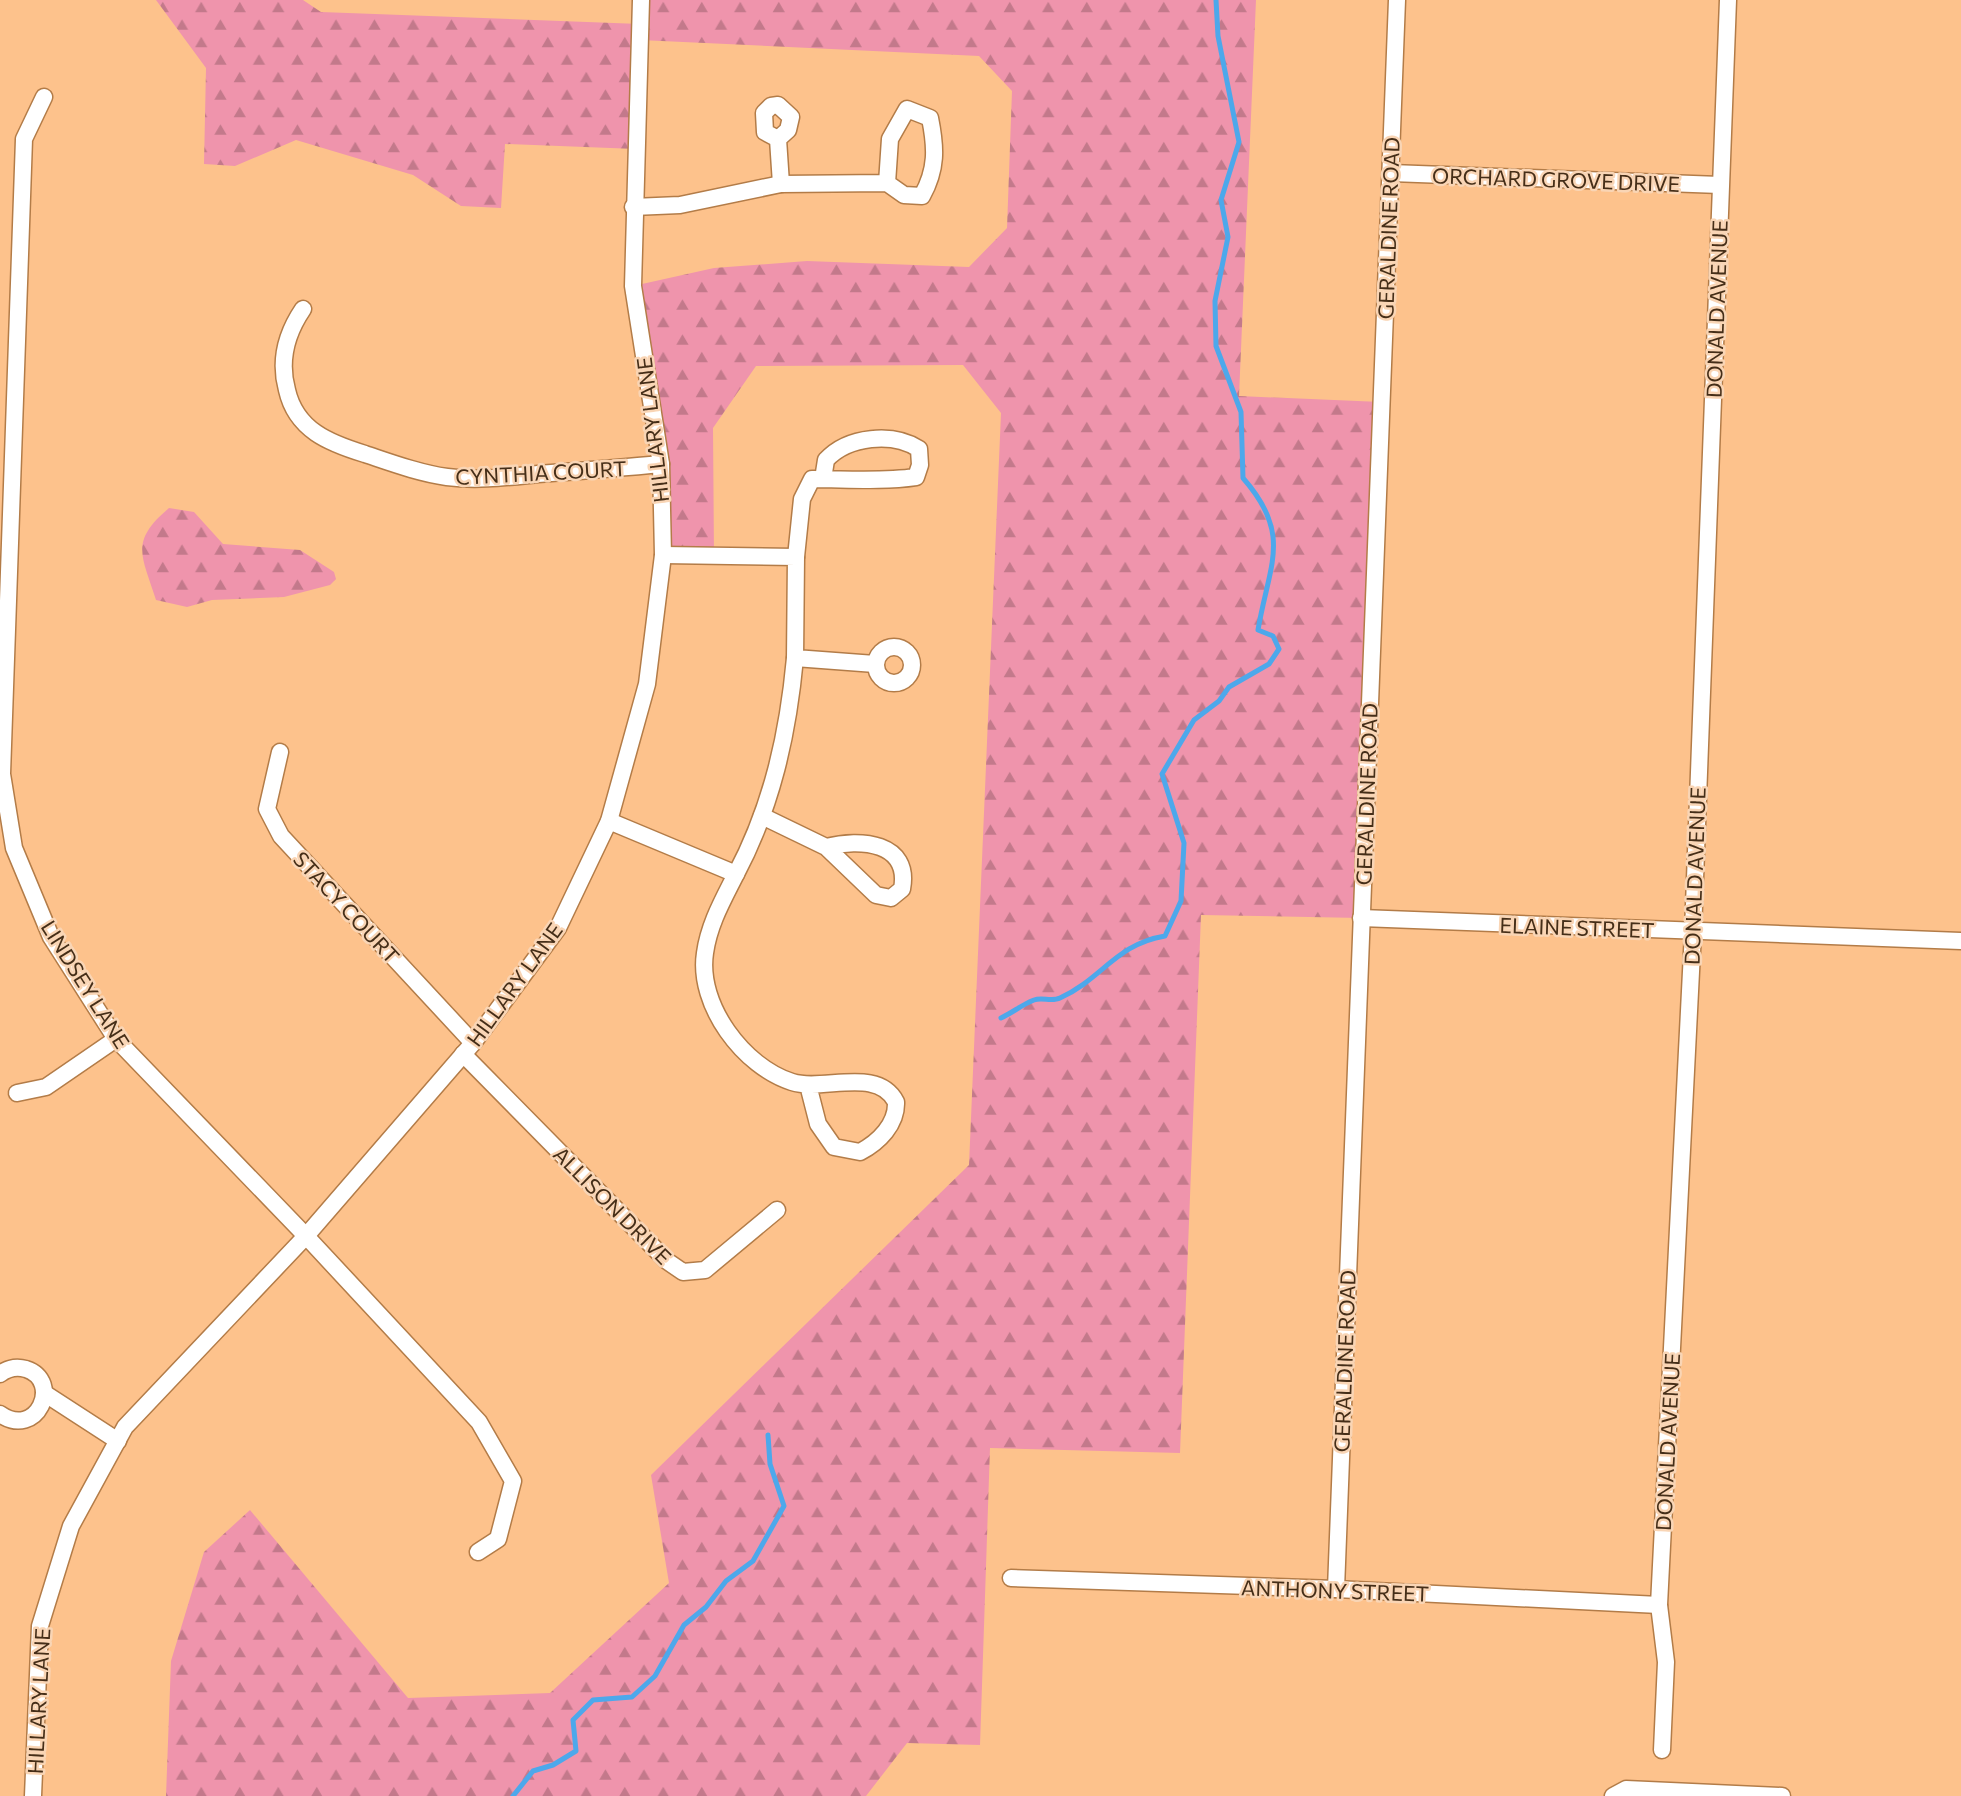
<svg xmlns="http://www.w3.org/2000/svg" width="1961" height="1796" viewBox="0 0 1961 1796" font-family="Commissioner,sans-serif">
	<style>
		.forest { fill: url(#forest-firs) }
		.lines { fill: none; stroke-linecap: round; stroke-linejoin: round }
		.stream { stroke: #4da8eb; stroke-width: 5 }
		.minor-casing { stroke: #b37c48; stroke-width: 19 }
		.minor { stroke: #fff; stroke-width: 16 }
		.labels { text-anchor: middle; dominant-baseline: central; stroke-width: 5; stroke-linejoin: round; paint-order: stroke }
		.street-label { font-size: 21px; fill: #452e18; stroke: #f9d5b5 }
	</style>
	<defs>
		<pattern id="forest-firs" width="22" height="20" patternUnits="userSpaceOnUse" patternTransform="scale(1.75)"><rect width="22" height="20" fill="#ef94ac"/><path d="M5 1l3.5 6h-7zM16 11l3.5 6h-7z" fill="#c3798b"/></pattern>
	</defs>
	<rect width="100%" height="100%" fill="#fdc28c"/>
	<g class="forest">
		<polygon points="156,0 303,0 321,12 640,24 641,0 1256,0 1239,396 1381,402 1361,918 1201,915 1180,1453 990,1448 980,1745 907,1743 866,1796 166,1796 171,1661 204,1552 250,1510 408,1698 550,1693 669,1583 651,1475 969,1165 1001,413 963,365 756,366 713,428 714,555 663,555 661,464 633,286 714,268 807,261 969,267 1007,228 1012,91 979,56 640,40 636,149 505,144 501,208 461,206 413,175 296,140 235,166 204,164 206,68"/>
		<path d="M169,508L194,512L223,544L300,550L334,572L336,579L330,585L284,597L212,600L187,607L156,600C142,555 129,542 169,508Z"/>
	</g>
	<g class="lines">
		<g class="stream">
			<path d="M1001,1018C1012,1013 1023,1004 1034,1000C1042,997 1052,1002 1060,998C1102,979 1116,944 1165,936L1181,901L1184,843L1162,774L1194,720L1219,701L1229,687L1269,664L1279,649L1273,636L1258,630C1269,564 1293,535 1243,478L1241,412L1216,346L1215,301L1228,237L1221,200L1239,142L1218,36L1216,0"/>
			<polyline points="513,1796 533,1771 553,1765 576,1751 573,1720 593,1700 632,1697 655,1676 684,1625 706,1607 726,1581 753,1561 784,1506 770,1464 768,1435"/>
		</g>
		<defs>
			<g id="minor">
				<polyline points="44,97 24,139 2,774 14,848 51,937 116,1039 306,1236 479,1422 513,1481 498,1539 478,1552"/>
				<polyline points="778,139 765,132 764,113 771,106 778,105 791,117 788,130 778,139 781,184"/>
				<polyline points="1391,173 1720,185"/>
				<path d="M633,207L680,205L781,184L887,183L904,195L922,196C937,169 936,148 930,118L907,109L890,139L887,183"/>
				<path d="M303,309C286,334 279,361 287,390C296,430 329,443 365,454C392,463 419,473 447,477C477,481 508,477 538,474C579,471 620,468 661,464"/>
				<polyline points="663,555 796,557 795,658 875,664"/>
				<path d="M796,557L802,499L812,479C846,479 882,482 916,477L920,465L919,449C893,432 848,436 826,460L823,479"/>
				<circle cx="894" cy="665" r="18"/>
				<polyline points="280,752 267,809 281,836 473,1043"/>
				<path d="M762,816L826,847L876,895L891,898L902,889C911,842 860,838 826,847"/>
				<path d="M609,821L736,874C723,900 709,924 705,953C697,1005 744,1067 792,1082C823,1092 878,1066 896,1102C897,1124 879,1142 860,1152L834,1147L818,1124L808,1085"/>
				<path d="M736,874C772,806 788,734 795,658"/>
				<polyline points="1361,918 1961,941"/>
				<polyline points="463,1054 667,1261 683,1272 705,1270 777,1210"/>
				<polyline points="17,1093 46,1087 116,1039"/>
				<path d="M0,1374C8,1368 16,1366 26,1369C63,1381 37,1440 0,1414"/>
				<polyline points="44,1393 118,1441"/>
				<polyline points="1011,1578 1336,1589 1659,1605"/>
				<polyline points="1336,1589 1397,0"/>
				<polyline points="1662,1750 1666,1662 1659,1605 1693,932 1728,0"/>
				<polyline points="33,1796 40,1626 71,1526 125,1427 306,1236 473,1043 558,928 609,821 647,684 663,555 661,464 633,286 641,0"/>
				<polyline points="1613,1796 1626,1789 1782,1796"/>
			</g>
		</defs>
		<use href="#minor" class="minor-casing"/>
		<use href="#minor" class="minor"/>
	</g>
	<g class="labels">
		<g class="street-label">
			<text transform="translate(1556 179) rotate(2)">ORCHARD GROVE DRIVE</text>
			<text transform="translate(1388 228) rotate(-88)">GERALDINE ROAD</text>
			<text transform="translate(1716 309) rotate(-88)">DONALD AVENUE</text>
			<text transform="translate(652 430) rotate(-97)">HILLARY LANE</text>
			<text transform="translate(541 472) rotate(-3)">CYNTHIA COURT</text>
			<text transform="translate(1366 794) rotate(-88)">GERALDINE ROAD</text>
			<text transform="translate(1694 876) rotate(-88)">DONALD AVENUE</text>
			<text transform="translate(347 907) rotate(47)">STACY COURT</text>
			<text transform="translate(1577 927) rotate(2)">ELAINE STREET</text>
			<text transform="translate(86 984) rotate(58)">LINDSEY LANE</text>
			<text transform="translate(514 984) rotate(-54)">HILLARY LANE</text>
			<text transform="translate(613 1205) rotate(45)">ALLISON DRIVE</text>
			<text transform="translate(1344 1361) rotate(-88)">GERALDINE ROAD</text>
			<text transform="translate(1667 1442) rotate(-87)">DONALD AVENUE</text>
			<text transform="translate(1335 1590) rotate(2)">ANTHONY STREET</text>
			<text transform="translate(38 1701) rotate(-87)">HILLARY LANE</text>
		</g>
	</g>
</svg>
